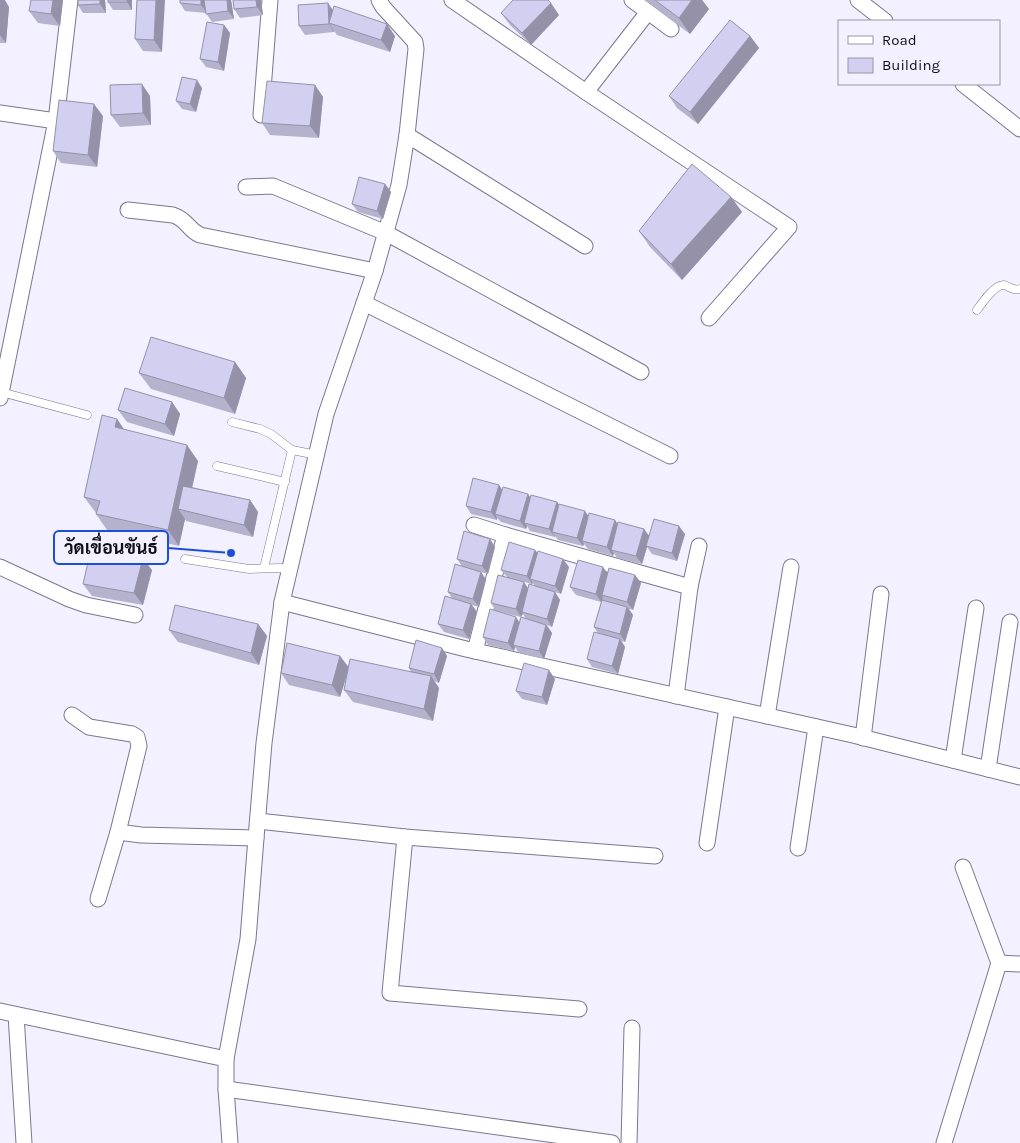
<svg xmlns="http://www.w3.org/2000/svg" width="1020" height="1143" viewBox="0 0 1020 1143" font-family="Karla,Sarabun,sans-serif">
	<style>
		.lines { fill: none; stroke-linecap: round; stroke-linejoin: round }
		.lane-casing { stroke: #7a788b; stroke-width: 9 }
		.street-casing { stroke: #7a788b; stroke-width: 17 }
		.lane { stroke: #fff; stroke-width: 8 }
		.street { stroke: #fff; stroke-width: 15 }
		.wall { fill: #b5b2ce; fill-rule: evenodd }
		.shaded-wall { fill: #9491a8 }
		.building { fill: #d3cff0; stroke: #9491a8 }
		.leader { fill: none; stroke: #1d4ed8; stroke-width: 2 }
		.callout-dot { fill: #1d4ed8; stroke: #f3f1ff; stroke-width: 2 }
		.callout { fill: #f3f1ff; stroke: #1d4ed8; stroke-width: 2 }
		.callout-label { font-size: 18px; text-anchor: middle; font-weight: bold; fill: #100f17 }
	</style>
	<rect width="100%" height="100%" fill="#f3f1ff"/>
	<g class="lines">
		<defs>
			<g id="lane">
				<path d="M977,310C982,303 995,284 1004,285C1011,287 1012,291 1020,289"/>
				<polyline points="1,392 87,415"/>
				<polyline points="232,422 260,429 271,434 292,450 317,455"/>
				<polyline points="217,466 285,482"/>
				<polyline points="185,559 249,569 280,568 289,569"/>
				<polyline points="264,568 292,450"/>
			</g>
			<g id="street">
				<polyline points="452,0 586,92 789,227 709,318"/>
				<polyline points="632,0 671,29"/>
				<polyline points="858,0 885,21"/>
				<polyline points="963,84 1020,129"/>
				<polyline points="586,92 648,12"/>
				<polyline points="0,113 56,121"/>
				<polyline points="261,115 270,0"/>
				<polyline points="407,135 585,246"/>
				<polyline points="246,187 273,186 386,233 641,372"/>
				<path d="M128,210L173,215C188,220 187,229 200,235L375,271"/>
				<polyline points="364,303 670,456"/>
				<polyline points="0,398 56,121 70,0"/>
				<polyline points="474,525 505,535"/>
				<polyline points="0,567 69,599 86,605 135,615"/>
				<polyline points="690,587 699,546"/>
				<polyline points="282,602 466,649 853,735 1020,777"/>
				<polyline points="475,651 505,535 690,587 676,696"/>
				<polyline points="72,715 89,727 132,734 137,737 139,746 118,832 141,835 256,838"/>
				<polyline points="767,716 791,567"/>
				<polyline points="863,738 881,594"/>
				<polyline points="953,760 976,608"/>
				<polyline points="988,769 1010,622"/>
				<polyline points="258,821 405,837 655,856"/>
				<polyline points="405,837 390,993 579,1009"/>
				<polyline points="707,843 727,707"/>
				<polyline points="798,848 816,727"/>
				<polyline points="963,867 999,963"/>
				<polyline points="98,899 118,832"/>
				<polyline points="0,1011 226,1059"/>
				<polyline points="16,1015 24,1143"/>
				<polyline points="226,1089 612,1143"/>
				<polyline points="230,1143 226,1089 226,1059 248,939 256,838 264,743 282,602 326,414 375,271 399,185 407,135 416,49 415,42 383,7 379,0"/>
				<polyline points="629,1143 632,1028"/>
				<polyline points="944,1143 999,963 1020,964"/>
			</g>
		</defs>
		<use href="#lane" class="lane-casing"/>
		<use href="#street" class="street-casing"/>
		<use href="#lane" class="lane"/>
		<use href="#street" class="street"/>
	</g>
	<g class="wall">
		<polygon points="0,0 9,7 6,43 0,43"/>
		<polygon points="63,0 60,26 38,23 29,11"/>
		<polygon points="105,0 106,13 83,13 78,5"/>
		<polygon points="132,0 132,10 113,10 108,2"/>
		<polygon points="137,0 162,52 143,51 135,39"/>
		<polygon points="180,0 231,0 234,19 212,22 206,13 185,11 180,3"/>
		<polygon points="233,0 261,0 263,15 240,18 234,9"/>
		<polygon points="645,0 702,0 709,9 690,34"/>
		<polygon points="328,3 333,10 395,36 390,52 337,35 334,31 334,32 305,35 299,26"/>
		<polygon points="501,13 559,15 531,45 510,25"/>
		<polygon points="224,25 230,33 224,71 206,67 200,59"/>
		<polygon points="750,36 759,48 698,124 677,108 669,96"/>
		<polygon points="315,85 323,97 319,138 270,135 262,123"/>
		<polygon points="202,88 196,112 182,109 176,101"/>
		<polygon points="150,96 151,125 120,127 111,115"/>
		<polygon points="103,116 97,167 61,163 53,151"/>
		<polygon points="385,184 391,192 383,219 358,212 352,204"/>
		<polygon points="731,197 742,212 682,280 650,247 639,231"/>
		<polygon points="235,362 246,378 235,414 151,389 139,373"/>
		<polygon points="172,402 180,414 174,436 127,422 118,410"/>
		<polygon points="117,419 124,430 198,461 192,487 250,500 258,512 253,537 186,521 185,519 179,546 107,530 96,514 96,513 84,497"/>
		<polygon points="499,485 502,490 531,498 557,502 559,505 588,516 618,524 649,536 685,534 677,561 652,554 647,547 642,564 617,558 614,553 613,556 588,549 584,544 583,546 558,540 555,536 555,537 530,531 527,526 526,529 501,522 497,518 497,520 471,514 466,506"/>
		<polygon points="495,547 488,574 481,572 486,580 479,607 472,605 477,612 469,639 444,632 438,624 452,598 448,592 462,566 457,559"/>
		<path d="M535,550L537,553L569,567L561,594L555,592L560,600L552,627L547,625L552,633L544,659L519,653L515,647L514,651L488,645L483,637L526,619L523,614L521,617L496,611L491,603L507,577L501,570ZM517,580L532,584L533,583L535,586L528,588Z"/>
		<polygon points="152,570 143,605 92,596 83,584"/>
		<polygon points="608,574 635,575 641,583 633,610 629,609 633,615 625,642 621,641 625,647 618,674 592,667 587,659 598,633 594,627 601,602 576,595 570,587"/>
		<polygon points="258,624 267,636 259,665 178,642 169,630"/>
		<polygon points="442,648 447,656 439,683 434,681 439,688 433,721 353,702 344,690 411,672 409,668"/>
		<polygon points="340,656 349,668 340,697 289,685 281,673"/>
		<polygon points="555,679 547,705 522,699 516,691"/>
	</g>
	<g class="shaded-wall">
		<polygon points="0,0 5,0 9,7 6,43 0,35"/>
		<polygon points="53,0 63,0 60,26 51,14"/>
		<polygon points="100,0 105,0 106,13 100,4"/>
		<polygon points="127,0 132,0 132,10 127,2"/>
		<polygon points="156,0 165,0 162,52 154,40"/>
		<polygon points="201,0 207,0 207,13 201,5"/>
		<polygon points="227,0 231,0 234,19 228,11"/>
		<polygon points="256,0 261,0 263,15 257,7"/>
		<polygon points="692,0 702,0 709,9 690,34 679,18"/>
		<polygon points="328,3 333,11 329,23 334,31 334,32 329,24"/>
		<polygon points="551,3 559,15 531,45 522,33"/>
		<polygon points="387,24 395,36 390,52 381,40"/>
		<polygon points="224,25 230,33 224,71 218,62"/>
		<polygon points="750,36 759,48 698,124 690,112"/>
		<polygon points="197,80 202,88 196,112 190,104"/>
		<polygon points="142,84 150,96 151,125 143,113"/>
		<polygon points="315,85 323,97 319,138 310,126"/>
		<polygon points="94,104 103,116 97,167 88,155"/>
		<polygon points="385,184 391,192 383,219 377,211"/>
		<polygon points="731,197 742,212 682,280 671,264"/>
		<polygon points="235,362 246,378 235,414 224,398"/>
		<polygon points="172,402 180,414 174,436 165,424"/>
		<polygon points="117,419 128,435 115,427"/>
		<polygon points="187,445 198,461 187,511 178,509 185,519 179,546 168,530"/>
		<polygon points="499,485 504,493 495,514 497,518 497,520 491,512"/>
		<polygon points="528,494 534,502 524,523 527,526 526,529 520,521"/>
		<polygon points="250,500 258,512 253,537 244,525"/>
		<polygon points="557,502 563,510 552,532 555,536 555,537 549,529"/>
		<polygon points="585,511 591,520 582,541 584,544 583,546 577,538"/>
		<polygon points="615,520 621,529 611,550 614,553 613,556 607,547"/>
		<polygon points="679,526 685,534 677,561 672,553"/>
		<polygon points="644,529 650,537 642,564 636,556"/>
		<polygon points="490,539 495,547 488,574 482,566"/>
		<polygon points="535,550 540,558 530,579 533,583 532,584 527,576"/>
		<polygon points="143,558 152,570 143,605 134,593"/>
		<polygon points="563,559 569,567 561,594 555,586"/>
		<polygon points="603,567 609,575 602,595 603,597 601,602 596,594"/>
		<polygon points="481,572 486,580 479,607 473,599"/>
		<polygon points="635,575 641,583 633,610 627,602"/>
		<polygon points="524,582 529,590 522,612 523,613 521,617 516,609"/>
		<polygon points="555,592 560,600 552,627 547,619"/>
		<polygon points="471,604 477,612 469,639 463,630"/>
		<polygon points="627,607 633,615 625,642 620,634"/>
		<polygon points="516,617 521,625 513,645 515,647 514,651 508,643"/>
		<polygon points="258,624 267,636 259,665 251,653"/>
		<polygon points="546,625 552,633 544,659 539,651"/>
		<polygon points="620,639 625,647 618,674 612,666"/>
		<polygon points="442,648 447,656 439,683 434,674"/>
		<polygon points="340,656 349,668 340,697 332,685"/>
		<polygon points="549,670 555,679 547,705 542,697"/>
		<polygon points="431,676 439,688 433,721 424,709"/>
	</g>
	<g class="building">
		<polygon points="31,0 53,0 51,14 29,11"/>
		<polygon points="78,0 100,0 100,4 78,5"/>
		<rect x="108" y="0" width="19" height="2"/>
		<polygon points="137,0 156,0 154,40 135,39"/>
		<polygon points="180,0 201,0 201,5 180,3"/>
		<polygon points="204,0 227,0 228,11 206,14"/>
		<polygon points="233,0 256,0 257,7 234,9"/>
		<polygon points="513,0 548,0 551,3 522,33 501,13"/>
		<polygon points="655,0 692,0 679,18"/>
		<polygon points="328,3 329,24 299,26 298,5"/>
		<polygon points="334,6 387,24 381,40 329,23"/>
		<polygon points="730,20 750,36 690,112 669,96"/>
		<polygon points="207,22 224,25 218,62 200,59"/>
		<polygon points="182,77 197,80 190,104 176,101"/>
		<polygon points="267,81 315,85 310,126 262,123"/>
		<polygon points="142,84 143,113 111,115 110,85"/>
		<polygon points="59,100 94,104 88,155 53,151"/>
		<polygon points="692,164 731,197 671,264 639,231"/>
		<polygon points="359,177 385,184 377,211 352,204"/>
		<polygon points="151,337 235,362 224,398 139,373"/>
		<polygon points="125,388 172,402 165,424 118,410"/>
		<polygon points="102,415 117,419 115,427 187,445 168,530 96,514 100,501 84,497"/>
		<polygon points="473,478 499,485 491,512 466,506"/>
		<polygon points="183,486 250,500 244,525 178,509"/>
		<polygon points="503,487 528,494 520,521 495,514"/>
		<polygon points="531,495 557,502 549,529 524,523"/>
		<polygon points="559,504 585,511 577,538 552,532"/>
		<polygon points="589,513 615,520 607,547 582,541"/>
		<polygon points="654,519 679,526 672,553 646,546"/>
		<polygon points="618,522 644,529 636,556 611,550"/>
		<polygon points="464,531 490,539 482,566 457,559"/>
		<polygon points="509,542 535,550 527,576 501,570"/>
		<polygon points="92,545 143,558 134,593 83,584"/>
		<polygon points="538,551 563,559 555,586 530,579"/>
		<polygon points="578,560 603,567 596,594 570,587"/>
		<polygon points="455,564 481,572 473,599 448,592"/>
		<polygon points="609,568 635,575 627,602 602,595"/>
		<polygon points="498,575 524,582 516,609 491,603"/>
		<polygon points="529,584 555,592 547,619 522,612"/>
		<polygon points="445,596 471,604 463,630 438,624"/>
		<polygon points="602,600 627,607 620,634 594,627"/>
		<polygon points="175,605 258,624 251,653 169,630"/>
		<polygon points="490,609 516,617 508,643 483,637"/>
		<polygon points="521,617 546,625 539,651 513,645"/>
		<polygon points="594,632 620,639 612,666 587,659"/>
		<polygon points="416,640 442,648 434,674 409,668"/>
		<polygon points="287,643 340,656 332,685 281,673"/>
		<polygon points="350,659 431,676 424,709 344,690"/>
		<polygon points="524,663 549,670 542,697 516,691"/>
	</g>
	<path class="leader" d="M231 553L168 548"/>
	<circle class="callout-dot" cx="231" cy="553" r="5"/>
	<rect class="callout" x="54" y="531" width="114" height="33" rx="5"/>
	<g class="callout-label">
		<text x="111" y="554">วัดเขื่อนขันธ์</text>
	</g>
	<rect x="838" y="20" width="162" height="65" fill="#f3f1ff" stroke="#9897a2"/>
	<rect x="848" y="36" width="25" height="8" fill="#ffffff" stroke="#9897a2"/>
	<text x="882" y="45" font-size="15" fill="#100f17">Road</text>
	<rect x="848" y="58" width="25" height="15" fill="#d3cff0" stroke="#9897a2"/>
	<text x="882" y="70" font-size="15" fill="#100f17">Building</text>
</svg>
